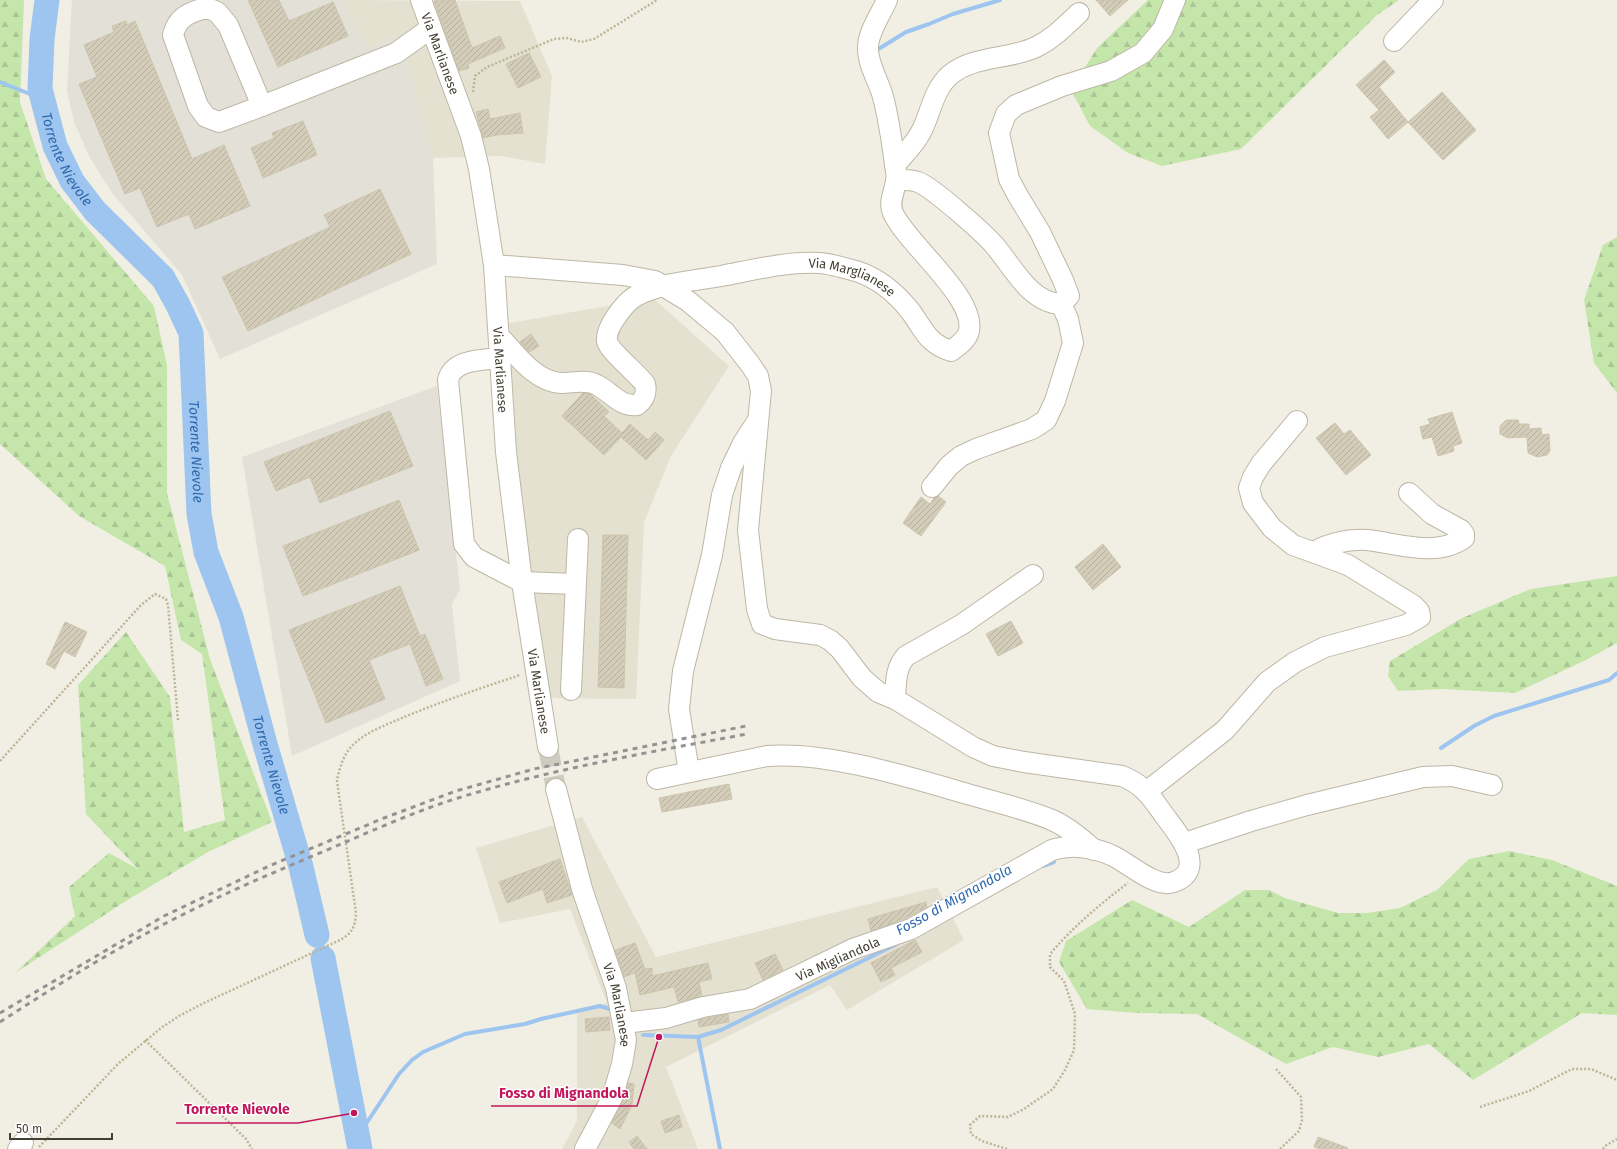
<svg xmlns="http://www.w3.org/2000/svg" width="1617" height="1149" viewBox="0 0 1617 1149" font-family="'Fira Sans',sans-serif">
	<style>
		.residential { fill: #e5e1d1 }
		.industrial { fill: #e3e0d8 }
		.forest { fill: url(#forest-firs) }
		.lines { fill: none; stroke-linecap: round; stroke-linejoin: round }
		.stream { stroke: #9ec5ef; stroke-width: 4 }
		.river { stroke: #9ec5ef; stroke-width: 25 }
		.building { fill: url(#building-hatch); stroke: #cdc4ac }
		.minor-tunnel { stroke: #ceccc0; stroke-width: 20; stroke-dasharray: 20 10; stroke-linecap: butt }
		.minor-casing { stroke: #bdb7a6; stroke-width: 22 }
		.path { stroke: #beb597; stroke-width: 2.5; stroke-dasharray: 2 2; stroke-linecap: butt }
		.minor { stroke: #fff; stroke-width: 20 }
		.rail { stroke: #939393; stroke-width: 3; stroke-dasharray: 5 5; stroke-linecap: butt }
		.labels { text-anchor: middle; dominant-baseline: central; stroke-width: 3; stroke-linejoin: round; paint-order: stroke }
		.street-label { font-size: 13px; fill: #433f33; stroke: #fff }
		.water-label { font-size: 14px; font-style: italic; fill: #2e69ad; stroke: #fff }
		.leader { fill: none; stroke: #c2185b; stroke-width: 1.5 }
		.callout-dot { fill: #c2185b; stroke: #fff; stroke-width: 1.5 }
		.callout-label { font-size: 14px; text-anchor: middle; font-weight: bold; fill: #c2185b; stroke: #fff; stroke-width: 3; stroke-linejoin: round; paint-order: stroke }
	</style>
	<defs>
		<pattern id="forest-firs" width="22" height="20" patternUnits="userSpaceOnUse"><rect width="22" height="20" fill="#c5e6ab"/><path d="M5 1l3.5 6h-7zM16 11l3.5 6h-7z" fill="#aac694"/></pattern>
		<pattern id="building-hatch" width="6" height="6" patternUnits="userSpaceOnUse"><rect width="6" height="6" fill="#d3ccb8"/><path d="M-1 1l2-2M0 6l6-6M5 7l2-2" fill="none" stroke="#b6b09f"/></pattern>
	</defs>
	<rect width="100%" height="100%" fill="#f1efe3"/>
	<g class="residential">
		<polygon points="340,0 520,1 552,76 545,164 501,156 433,158 409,69 397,35 368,48"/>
		<polygon points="653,298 729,366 671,456 644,522 636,699 549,698 522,529 503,324"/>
		<polygon points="582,817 656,957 937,887 964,940 847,1010 830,985 666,1067 698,1149 562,1149 577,1121 577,1013 607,1003 570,909 500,923 476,848"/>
	</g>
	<g class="industrial">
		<polygon points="72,0 340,0 368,48 397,35 409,69 433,158 437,264 220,359 182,275 112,193 90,158 74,122 67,91"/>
		<polygon points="437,386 460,589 452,604 460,681 292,756 242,457"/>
	</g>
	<g class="forest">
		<polygon points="0,0 24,0 20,102 46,179 154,306 167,365 167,493 210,659 272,822 208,852 126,901 15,973 75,916 69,887 109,853 138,869 86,814 78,685 126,632 170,697 184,832 225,820 202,654 181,640 165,566 79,516 0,444"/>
		<polygon points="1148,0 1399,0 1377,15 1241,149 1162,166 1128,153 1090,126 1071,90 1097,48"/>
		<polygon points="1617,237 1617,393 1594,363 1584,300 1603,245"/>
		<polygon points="1617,576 1617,643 1584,661 1515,693 1443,689 1398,691 1388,676 1390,661 1462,618 1531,589"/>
		<polygon points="1509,851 1552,860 1617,886 1617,1015 1582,1013 1473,1080 1429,1044 1378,1057 1333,1047 1286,1064 1197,1014 1137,1013 1087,1009 1059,962 1066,941 1132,900 1189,927 1245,890 1269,890 1285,898 1338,913 1367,913 1400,908 1437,890 1469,859"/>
	</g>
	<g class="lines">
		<g class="stream">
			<polyline points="877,50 906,32 929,24 953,14 1000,0"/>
			<polyline points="0,82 30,94 44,104"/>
			<polyline points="1441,748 1474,726 1494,716 1609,680 1617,673"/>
			<polyline points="1043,866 1054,862"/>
			<polyline points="643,1035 698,1037 721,1030 897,944"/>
			<polyline points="698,1037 720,1149"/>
			<polyline points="358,1136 399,1074 412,1060 423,1052 465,1034 525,1024 541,1019 600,1006 613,1010"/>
		</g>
		<g class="river">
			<path id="s1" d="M47,0L42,39L40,89L55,146L72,181L95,211L163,278L178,305L191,333L199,514L206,552L231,617L265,744L301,867L317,935"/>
			<polyline points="323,958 360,1149"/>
		</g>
	</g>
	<g class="building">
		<polygon points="248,0 279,0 289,21 333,2 348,36 278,67"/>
		<polygon points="438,0 455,0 472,48 500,36 505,48 468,64 469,68 459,71 434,1"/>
		<polygon points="1096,0 1128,0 1110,16"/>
		<polygon points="126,21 127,25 135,21 192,159 224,145 250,206 195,229 189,214 157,227 140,188 125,194 79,84 97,77 84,45 114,32 112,26"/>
		<polygon points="529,53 541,77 518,88 506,64"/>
		<polygon points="1384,60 1395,72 1379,87 1408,122 1388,139 1370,117 1379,110 1356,85"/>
		<polygon points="1442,92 1476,130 1443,160 1408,122"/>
		<polygon points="488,109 490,119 520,113 523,133 497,135 483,138 476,112"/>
		<polygon points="303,121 317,155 263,178 251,148 274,138 272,133"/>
		<polygon points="380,189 411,254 248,331 222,277 330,227 324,215"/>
		<polygon points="531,334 539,346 529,352 520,342"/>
		<polygon points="583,393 590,394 609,412 604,416 622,433 630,424 648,440 655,432 664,440 646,460 621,437 604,455 562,416"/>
		<polygon points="390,411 413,466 320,503 310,477 276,491 264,462"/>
		<polygon points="1452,412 1462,443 1453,446 1454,451 1438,456 1432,437 1423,439 1420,427 1430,424 1428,419"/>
		<polygon points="1506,420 1518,420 1519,424 1529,424 1529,429 1541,428 1542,435 1549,434 1550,451 1547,455 1537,457 1528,453 1527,437 1508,438 1500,434 1500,426"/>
		<polygon points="1335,423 1344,434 1350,430 1371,455 1346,475 1316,438"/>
		<polygon points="938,496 946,502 921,536 903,523 921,497 930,504 934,498"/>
		<polygon points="399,500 419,550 303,596 283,546"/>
		<polygon points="603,535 628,535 624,688 598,687"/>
		<polygon points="1103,544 1121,567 1093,590 1075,567"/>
		<polygon points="400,586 420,636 425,634 443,679 426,686 410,644 369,660 385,699 326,723 289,630"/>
		<polygon points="1011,621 1023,643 998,656 986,634"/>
		<polygon points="65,622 87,632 75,657 64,651 55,669 46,664"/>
		<polygon points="729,784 732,799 662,812 659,798"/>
		<polygon points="560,859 572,895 547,903 543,889 507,903 499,882"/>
		<polygon points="926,902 927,907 906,918 871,931 868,919"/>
		<polygon points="915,940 922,952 891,968 895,975 881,982 871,963"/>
		<polygon points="635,943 645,969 652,968 652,976 708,963 712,979 699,982 702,996 678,1002 674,987 640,995 635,973 624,977 615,950"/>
		<polygon points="775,954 783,970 763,980 755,963"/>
		<polygon points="728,1014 729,1022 699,1027 698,1020"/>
		<polygon points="609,1017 610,1030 586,1032 585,1019"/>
		<polygon points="628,1083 634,1084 632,1105 620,1129 612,1123 622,1103"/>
		<polygon points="679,1115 682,1127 665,1133 661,1121"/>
		<polygon points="637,1136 647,1149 634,1149 629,1142"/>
		<polygon points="1318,1137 1348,1148 1347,1149 1321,1149 1314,1147"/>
	</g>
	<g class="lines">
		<polyline class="minor-tunnel" points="548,747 556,789"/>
		<defs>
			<g id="minor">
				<path id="s2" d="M421,0L471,136L479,169L494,265L506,452L522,582L548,747"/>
				<path d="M202,9H210L217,12L228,25L262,106L219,122L206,117L198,106L173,35C177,19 187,13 202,9Z"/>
				<polyline points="1394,41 1433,0"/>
				<polyline points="262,106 396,53 431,28"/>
				<path d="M895,165C904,154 915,144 921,132C931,113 933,90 950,75C974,55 1009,60 1036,47C1053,39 1066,25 1079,13"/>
				<path d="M897,180C903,180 911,179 918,182C932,187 984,233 995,246C1013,267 1030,303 1061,304L1069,296L1063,280L1040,232L1018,196L1009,179L999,133L1006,114L1016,105L1062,86L1111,71L1143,53L1163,29L1175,0"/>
				<path d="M494,265L623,275L655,281L688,301L725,332L750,364L758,376L761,391L748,530L757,609L762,624L775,629L820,635L830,640L840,649L862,678L878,692L895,699L973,747L993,756L1024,762L1122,776C1129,779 1135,782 1141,787C1150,794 1157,805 1164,815C1176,831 1209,869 1174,882C1155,889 1128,862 1111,855C1093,847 1071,844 1052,850L911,929L853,949L750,999L703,1007L666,1018L624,1023"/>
				<path id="s3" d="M499,336C515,353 535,382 561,383C573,383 586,379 597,385C611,392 620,407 637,405C645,399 647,393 645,384C637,373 609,351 607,341C605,328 625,302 636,296C661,283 693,281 721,276C753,270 788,261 820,263C831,264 845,268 856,271C878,278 897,294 911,312C924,330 928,344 951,351C958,346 967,340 969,331C976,297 907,244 893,213C888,201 895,192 896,180C897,176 896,170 895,165C892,142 889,119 883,97C879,81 867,64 868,47C868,32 881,14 887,0"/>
				<path d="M500,358C483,360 453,359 448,380L464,544L474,557L522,582L575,584"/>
				<polyline points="932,487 949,466 961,456 976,449 1032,429 1046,420 1055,401 1073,343 1068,319 1061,304"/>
				<path d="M1313,552C1330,543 1347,539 1367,540C1397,543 1436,558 1464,538V534L1461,530L1432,514L1409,493"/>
				<polyline points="571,690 578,539"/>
				<path d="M895,699C896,684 895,668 906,656L961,625L1033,575"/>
				<polyline points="689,772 679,709 683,671 712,555 722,495 731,468 743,443 758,420"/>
				<path d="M657,779L767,756C828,751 912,778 971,795C998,803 1026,809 1052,820C1068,827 1081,838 1094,850"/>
				<path id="s4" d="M556,789L582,889L616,988L626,1040L622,1064L612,1098L585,1149"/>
				<polyline points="1146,792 1225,730 1267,682 1295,662 1325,647 1406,625 1420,617 1419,611 1413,605 1348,565 1293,545 1272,528 1253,503 1249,488 1253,477 1261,464 1297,421"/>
				<polyline points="1185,843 1251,821 1307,805 1423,777 1452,776 1492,785"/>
				<polyline points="18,1149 23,1143"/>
			</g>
		</defs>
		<use href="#minor" class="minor-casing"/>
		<g class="path">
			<polyline points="473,92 475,76 487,67 554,39 567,38 581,42 594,39 657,0"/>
			<polyline points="0,761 141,605 155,594 166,599 168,605 178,720"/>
			<polyline points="145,1040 246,1139 252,1149"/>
			<polyline points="1276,1069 1301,1097 1302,1120 1299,1131 1280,1149"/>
			<polyline points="1480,1107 1529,1091 1572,1069 1591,1069 1617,1080"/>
			<path d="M39,1147L118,1064L161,1028L179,1016L204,1003L338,941C352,934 355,928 356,913L337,781C339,769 344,753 353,745C367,731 387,725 404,717C443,701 481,688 520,675"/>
			<path d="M1007,1149L982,1141L971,1134L970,1125L980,1116L1008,1117L1024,1109L1053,1089L1065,1070L1074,1050L1075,1014L1064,981L1050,967V954C1073,927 1100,904 1128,883"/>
			<polyline points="1603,1149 1605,1146 1617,1139"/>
		</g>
		<use href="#minor" class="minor"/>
		<g class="rail">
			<polyline points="0,1013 164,916 269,866 384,818 456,791 534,769 746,726"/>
			<path d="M0,1022C59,984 119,946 182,915C231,890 282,869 334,847C374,830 416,811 458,798C552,769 650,752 747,734"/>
		</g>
	</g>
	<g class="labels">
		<g class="street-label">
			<text stroke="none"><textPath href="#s2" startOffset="57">Via Marlianese</textPath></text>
			<text stroke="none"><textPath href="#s3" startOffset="522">Via Marglianese</textPath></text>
			<text stroke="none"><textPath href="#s2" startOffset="381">Via Marlianese</textPath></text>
			<text stroke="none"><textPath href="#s2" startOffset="705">Via Marlianese</textPath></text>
			<text transform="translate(838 959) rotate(-24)">Via Migliandola</text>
			<text stroke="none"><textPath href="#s4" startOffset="225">Via Marlianese</textPath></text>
		</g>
		<g class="water-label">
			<text stroke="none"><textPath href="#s1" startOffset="165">Torrente Nievole</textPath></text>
			<text stroke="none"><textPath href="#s1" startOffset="501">Torrente Nievole</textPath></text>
			<text stroke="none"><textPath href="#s1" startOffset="825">Torrente Nievole</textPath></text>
			<text transform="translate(954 900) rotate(-29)">Fosso di Mignandola</text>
		</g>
	</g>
	<path class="leader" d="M659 1037L637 1106H491M354 1113L298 1123H176"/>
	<g class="callout-dot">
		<circle cx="659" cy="1037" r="4"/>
		<circle cx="354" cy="1113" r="4"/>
	</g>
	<g class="callout-label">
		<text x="564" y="1098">Fosso di Mignandola</text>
		<text x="237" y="1114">Torrente Nievole</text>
	</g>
	<path d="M10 1133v6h102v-6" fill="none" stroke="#433f33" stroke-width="2"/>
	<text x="16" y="1133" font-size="12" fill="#433f33" stroke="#ffffff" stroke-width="3" paint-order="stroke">50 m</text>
</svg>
